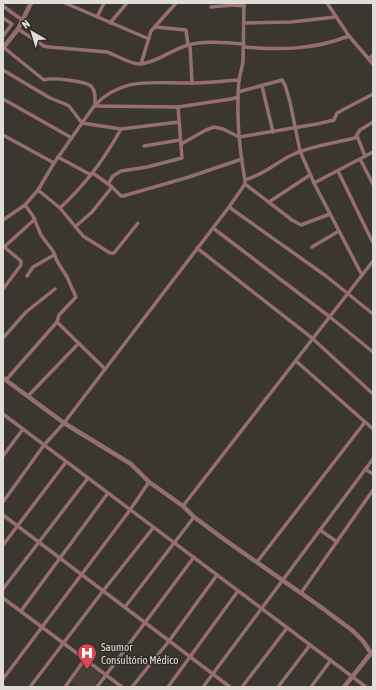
<svg xmlns="http://www.w3.org/2000/svg" width="376" height="690" viewBox="0 0 376 690" font-family="'Asap Condensed',sans-serif">
	<style>
		.built { fill: #484034 }
		.lines { fill: none; stroke-linecap: round; stroke-linejoin: round }
		.minor { stroke: #956e72; stroke-width: 3.5 }
		.tertiary { stroke: #956e72; stroke-width: 4.5 }
		.labels { text-anchor: middle; dominant-baseline: central; stroke-width: 3; stroke-linejoin: round; paint-order: stroke }
		.poi-label { font-size: 11px; fill: #e0ddd9; stroke: #312d26; text-anchor: start }
	</style>
	<rect width="100%" height="100%" fill="#3b3730"/>
	<polygon class="built" points="85,664 102,676 93,687 79,687 72,681"/>
	<g class="lines">
		<g class="minor">
			<polyline points="65,3 149,39"/>
			<polyline points="327,3 349,36 373,64"/>
			<polyline points="3,6 22,20"/>
			<polyline points="211,7 233,5 244,6"/>
			<polyline points="97,17 104,3"/>
			<polyline points="3,18 12,24 3,36"/>
			<polyline points="110,23 127,3"/>
			<polyline points="244,23 291,22 335,17"/>
			<polyline points="155,27 186,30 188,45"/>
			<path d="M18,29L44,46L49,47L107,52C116,55 130,64 139,64C154,64 173,49 188,45C206,40 226,43 244,44"/>
			<polyline points="190,45 192,83"/>
			<path d="M3,47L44,80C52,77 84,81 91,86C96,91 95,99 95,105"/>
			<path d="M244,47C282,50 313,50 349,36"/>
			<polyline points="369,59 373,55"/>
			<polyline points="141,64 151,31 176,3"/>
			<polyline points="3,70 50,98 65,104 69,106 82,123 121,129 179,122"/>
			<path d="M239,80C236,114 239,147 245,180"/>
			<polyline points="262,86 273,132"/>
			<polyline points="238,92 282,80 285,85 290,102 300,151 314,183 362,275"/>
			<polyline points="3,99 72,138"/>
			<polyline points="94,106 178,107 231,99 238,97"/>
			<polyline points="3,135 54,163"/>
			<polyline points="357,136 365,156"/>
			<polyline points="181,144 206,130 214,127 223,129 239,137 317,124 334,120 337,113 373,94"/>
			<polyline points="144,146 180,140"/>
			<polyline points="58,157 91,175"/>
			<polyline points="360,159 373,184"/>
			<polyline points="338,171 373,243"/>
			<polyline points="93,173 112,187 121,196 123,196 189,177 242,159"/>
			<polyline points="314,183 373,152"/>
			<polyline points="108,184 113,176 121,171 147,167 182,158 178,107"/>
			<polyline points="245,184 292,220 301,225 330,214"/>
			<polyline points="38,190 60,208 83,236 110,253 114,253 138,223"/>
			<polyline points="269,202 310,175"/>
			<polyline points="229,207 326,276 373,314"/>
			<path d="M60,208C86,184 104,160 121,129"/>
			<path d="M3,220L25,205L38,190L54,163L94,106C123,75 154,84 192,83C208,83 223,81 239,80L243,62L244,3"/>
			<polyline points="75,227 92,212 112,187"/>
			<polyline points="213,228 330,317 373,352"/>
			<polyline points="3,246 21,261 21,265 3,289"/>
			<polyline points="4,247 35,219"/>
			<polyline points="312,247 339,231"/>
			<polyline points="197,248 312,338 373,394"/>
			<polyline points="27,276 33,267 54,255"/>
			<polyline points="57,322 105,369"/>
			<polyline points="3,338 26,312 55,289"/>
			<polyline points="296,361 373,429"/>
			<polyline points="6,380 57,322 59,315 76,297 67,277 57,261 53,251 41,235 33,216 25,205"/>
			<polyline points="28,396 79,343"/>
			<polyline points="3,414 366,687"/>
			<polyline points="3,456 23,429"/>
			<polyline points="365,469 373,474"/>
			<path d="M3,502L44,445L64,423L229,207L245,184V180C265,174 275,163 292,155C310,146 335,143 355,138L360,130L373,122"/>
			<polyline points="183,506 373,261"/>
			<polyline points="3,515 230,687"/>
			<polyline points="320,530 337,542"/>
			<polyline points="3,545 66,462"/>
			<polyline points="257,562 365,422"/>
			<polyline points="3,589 88,478"/>
			<polyline points="301,593 373,490"/>
			<polyline points="3,598 122,687"/>
			<polyline points="125,607 194,517"/>
			<polyline points="21,611 108,493"/>
			<polyline points="3,679 130,510 149,482"/>
			<polyline points="3,686 4,687"/>
			<polyline points="30,687 103,591 153,528"/>
			<polyline points="65,687 85,659"/>
			<polyline points="97,687 194,557"/>
			<polyline points="132,687 169,641 217,575"/>
			<polyline points="168,687 238,591"/>
			<polyline points="203,687 373,459"/>
			<polyline points="242,687 287,628"/>
			<polyline points="278,687 310,645"/>
			<polyline points="311,687 331,660"/>
		</g>
		<g class="tertiary">
			<polyline points="3,48 18,29 31,3"/>
			<polyline points="3,378 64,423 131,464 149,482 183,506 194,517 225,540 318,605 353,631 363,641 371,653 344,687"/>
		</g>
	</g>
	<defs>
		<symbol id="hospital-pin" viewBox="-11 -11 22 30"><path d="M0 17L-7.5 6A9.5 9.5 0 1 1 7.5 6Z" fill="#e0444e" stroke="#312d26"/><path d="M-5-5h3v3.5h4V-5h3V5h-3V1.5h-4V5h-3Z" fill="#fff"/></symbol>
	</defs>
	<g fill-rule="evenodd">
		<use href="#hospital-pin" x="76" y="642" width="22" height="30"/>
	</g>
	<g class="labels">
		<g class="poi-label">
			<text x="101" y="647">Saumor<tspan x="101" dy="13">Consultório Médico</tspan></text>
		</g>
	</g>
	<rect width="376" height="690" fill="none" stroke="#e0ddd9" stroke-width="8"/>
	<g transform="translate(32 32) rotate(322)" stroke="#312d26" stroke-width="3" paint-order="stroke">
	<path d="M0-3L7 15L0 10L-7 15Z" fill="#e0ddd9"/>
	<text y="-6" font-size="11" font-weight="bold" text-anchor="middle" fill="#e0ddd9">N</text>
	</g>
</svg>
